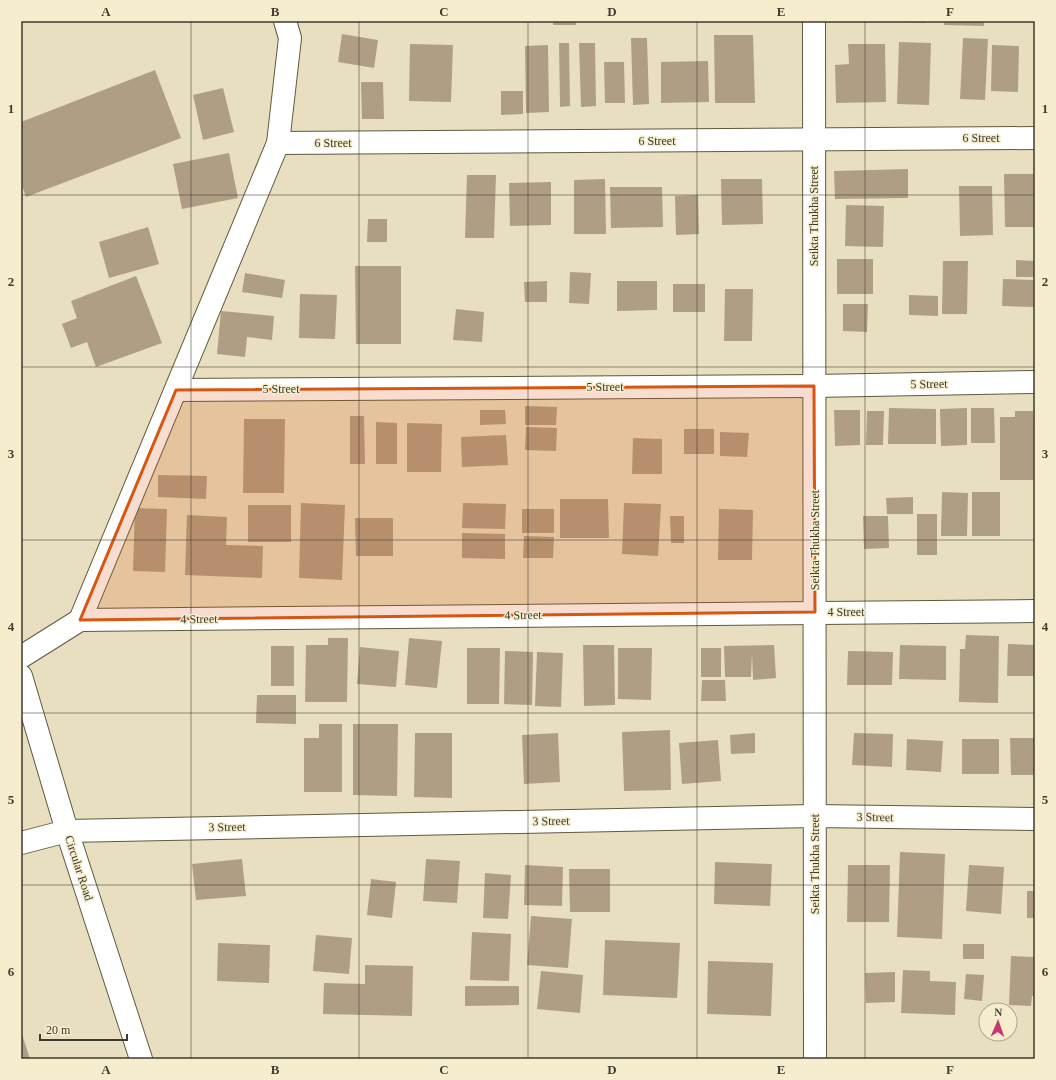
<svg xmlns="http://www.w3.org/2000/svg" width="1056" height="1080" viewBox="0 0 1056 1080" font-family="'Times New Roman',serif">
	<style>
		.building { fill: #b09e84 }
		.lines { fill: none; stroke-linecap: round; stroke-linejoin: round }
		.minor-casing { stroke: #60593e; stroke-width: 24 }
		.primary-casing { stroke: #60593e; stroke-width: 24 }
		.minor { stroke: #fff; stroke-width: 22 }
		.primary { stroke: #fff; stroke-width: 22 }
		.marked { fill: #d75610; fill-opacity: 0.2; stroke: #d75610; stroke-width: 3; stroke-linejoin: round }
		.grid { fill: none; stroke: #3e3b2f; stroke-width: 1; stroke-opacity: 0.55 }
		.labels { text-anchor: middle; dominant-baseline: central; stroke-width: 3; stroke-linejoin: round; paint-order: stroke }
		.street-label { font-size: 12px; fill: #3e3b2f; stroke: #f5edcd }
		.neatline { fill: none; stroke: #3e3b2f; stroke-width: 1.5 }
		.grid-label { font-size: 13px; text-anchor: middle; font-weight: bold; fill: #3e3b2f }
	</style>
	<rect width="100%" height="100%" fill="#e8dfc1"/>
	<g class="building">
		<rect x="553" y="21" width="23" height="4"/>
		<polygon points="905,21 926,21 926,23 905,22"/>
		<polygon points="944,21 984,21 984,26 944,25"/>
		<polygon points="342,34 378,40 374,68 338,62"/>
		<polygon points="714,35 753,35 755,103 715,103"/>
		<polygon points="631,38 647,38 649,104 633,105"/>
		<polygon points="963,38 988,39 985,100 960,99"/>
		<polygon points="899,42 931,43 929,105 897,104"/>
		<polygon points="559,43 569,43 570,106 560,107"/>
		<polygon points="579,43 595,43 596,106 581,107"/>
		<polygon points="410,44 453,45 451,102 409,101"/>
		<polygon points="848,44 885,44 886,102 836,103 835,65 849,64"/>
		<polygon points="548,45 549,112 526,113 525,46"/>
		<polygon points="992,45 1019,46 1018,92 991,91"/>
		<polygon points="708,61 709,102 661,103 661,62"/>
		<polygon points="604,62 624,62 625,103 605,103"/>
		<polygon points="155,70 181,138 26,197 21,183 21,122"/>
		<polygon points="361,82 383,82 384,119 362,119"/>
		<polygon points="223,88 234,132 203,140 193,95"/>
		<polygon points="501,91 523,91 523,114 501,115"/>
		<polygon points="229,153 238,198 182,209 173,164"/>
		<polygon points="908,169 908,198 835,199 834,171"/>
		<polygon points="1004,174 1035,174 1035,227 1005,227"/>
		<polygon points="467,175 496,175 494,238 465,238"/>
		<polygon points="605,179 606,234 574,234 574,180"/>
		<polygon points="721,179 762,179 763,224 722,225"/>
		<polygon points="551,182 551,225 510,226 509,183"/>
		<polygon points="959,186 992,186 993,235 960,236"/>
		<polygon points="610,187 662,187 663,227 611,228"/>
		<polygon points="698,195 699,234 676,235 675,196"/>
		<polygon points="846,205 884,206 883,247 845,246"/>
		<polygon points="368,219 387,219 387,242 367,242"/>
		<polygon points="148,227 159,264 109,278 99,242"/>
		<rect x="837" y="259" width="36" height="35"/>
		<polygon points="1016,260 1035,261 1035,277 1016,277"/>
		<polygon points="943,261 968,261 967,314 942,314"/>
		<polygon points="355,266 401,266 401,344 356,344"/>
		<polygon points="570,272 591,273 589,304 569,303"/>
		<polygon points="245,273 285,280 282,298 242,292"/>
		<polygon points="136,276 162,343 96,367 87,342 71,348 62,324 77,318 71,301"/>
		<polygon points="1003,279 1035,280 1035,307 1002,306"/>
		<polygon points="547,281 547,302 525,302 524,282"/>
		<polygon points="617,281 657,281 657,310 617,311"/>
		<rect x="673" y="284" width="32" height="28"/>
		<polygon points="725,289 753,289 752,341 724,341"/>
		<polygon points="300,294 337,295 335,339 299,338"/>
		<polygon points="909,295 938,296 938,316 909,315"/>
		<polygon points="843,304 868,304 867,332 843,331"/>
		<polygon points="456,309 484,312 482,342 453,340"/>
		<polygon points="221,311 274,316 272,340 247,337 245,357 217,354"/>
		<polygon points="525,406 557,407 556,425 525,425"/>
		<polygon points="889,408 936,409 936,444 888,444"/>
		<polygon points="967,408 967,445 941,446 940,409"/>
		<polygon points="971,408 994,408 995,443 971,443"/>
		<polygon points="480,410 505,410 506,424 480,425"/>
		<polygon points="834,410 860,410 860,445 835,446"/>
		<polygon points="867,411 884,411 883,445 866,445"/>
		<polygon points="1015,411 1033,411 1033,417 1035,417 1035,480 1000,480 1000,417 1015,417"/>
		<polygon points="350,416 364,416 365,464 350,464"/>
		<polygon points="244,419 285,419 284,493 243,493"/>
		<polygon points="376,422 397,423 397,464 376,464"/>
		<polygon points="407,423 442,424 441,472 407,472"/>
		<polygon points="526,427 557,428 556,451 525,450"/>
		<rect x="684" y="429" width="30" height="25"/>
		<polygon points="720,432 749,433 747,457 720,456"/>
		<polygon points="506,435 508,465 462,467 461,437"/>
		<polygon points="633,438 662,439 662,474 632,474"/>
		<polygon points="158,475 207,476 206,499 158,497"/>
		<polygon points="942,492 968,493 967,536 941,536"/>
		<rect x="972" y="492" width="28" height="44"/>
		<polygon points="913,497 913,514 887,514 886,498"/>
		<polygon points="560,499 608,499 609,538 560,538"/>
		<polygon points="301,503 345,505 342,580 299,578"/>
		<polygon points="463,503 506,504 505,529 462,528"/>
		<polygon points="624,503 661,504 658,556 622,554"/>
		<rect x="248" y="505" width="43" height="37"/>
		<polygon points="135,508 167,509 165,572 133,571"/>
		<rect x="522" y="509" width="32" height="24"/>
		<polygon points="719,509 753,510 752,560 718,560"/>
		<rect x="917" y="514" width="20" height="41"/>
		<polygon points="187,515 227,517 226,545 263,546 262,578 185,575"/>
		<polygon points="670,516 684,516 684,543 671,543"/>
		<polygon points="863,516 888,516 889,548 864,549"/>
		<polygon points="355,518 393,518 393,556 356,556"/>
		<polygon points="462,533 505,534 505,559 462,558"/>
		<polygon points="524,536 554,537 553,558 523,558"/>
		<polygon points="966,635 999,636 998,703 959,702 960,649 965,649"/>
		<polygon points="328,638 348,638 347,702 305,702 306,645 328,645"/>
		<polygon points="409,638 442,641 437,688 405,685"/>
		<polygon points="1008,644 1035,645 1035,676 1007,676"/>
		<polygon points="583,645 614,645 615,705 584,706"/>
		<polygon points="774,645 776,678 753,680 752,653 751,677 725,677 724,646"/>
		<polygon points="900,645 946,646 946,680 899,679"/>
		<rect x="271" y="646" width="23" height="40"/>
		<polygon points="360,647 399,651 396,687 357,684"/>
		<polygon points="467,648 500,648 499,704 467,704"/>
		<polygon points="618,648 652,648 651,700 618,699"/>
		<rect x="701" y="648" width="20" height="29"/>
		<polygon points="505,651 533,652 532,705 504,704"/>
		<polygon points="848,651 893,652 892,685 847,685"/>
		<polygon points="537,652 563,653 561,707 535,706"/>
		<polygon points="702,680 725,680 726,701 701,701"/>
		<polygon points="257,695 296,695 296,724 256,723"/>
		<polygon points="319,724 342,724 342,792 304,792 304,738 319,738"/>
		<polygon points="353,724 398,724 397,796 353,795"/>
		<polygon points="670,730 671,790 624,791 622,732"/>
		<polygon points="415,733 452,733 452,798 414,797"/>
		<polygon points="558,733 560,782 524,784 522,735"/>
		<polygon points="755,733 755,753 731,754 730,735"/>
		<polygon points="854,733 893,734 892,767 852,765"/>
		<polygon points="1010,738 1035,738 1035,775 1011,775"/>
		<polygon points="907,739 943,741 941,772 906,770"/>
		<rect x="962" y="739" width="37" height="35"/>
		<polygon points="718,740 721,781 682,784 679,743"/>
		<polygon points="900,852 945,854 942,939 897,937"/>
		<polygon points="242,859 246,896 196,900 192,864"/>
		<polygon points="426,859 460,861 457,903 423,901"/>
		<polygon points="715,862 772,864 770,906 714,904"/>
		<polygon points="525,865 563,867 562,906 524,905"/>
		<polygon points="848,865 890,865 889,922 847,922"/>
		<polygon points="969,865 1004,867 1001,914 966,911"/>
		<polygon points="569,869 610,869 610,912 570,912"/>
		<polygon points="485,873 511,875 508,919 483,918"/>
		<polygon points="371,879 396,882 392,918 367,915"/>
		<rect x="1027" y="891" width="8" height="27"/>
		<polygon points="531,916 572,919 568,968 527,965"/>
		<polygon points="472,932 511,934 509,981 470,980"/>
		<polygon points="316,935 352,938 349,974 313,971"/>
		<polygon points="605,940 680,943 677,998 603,995"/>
		<polygon points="218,943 270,945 269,983 217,981"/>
		<rect x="963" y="944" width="21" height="15"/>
		<polygon points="1011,956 1034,957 1035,996 1032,996 1031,1006 1009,1005"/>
		<polygon points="708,961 773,963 771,1016 707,1014"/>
		<polygon points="365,965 413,966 412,1016 323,1014 324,983 365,984"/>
		<polygon points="903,970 930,971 930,981 956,982 955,1015 901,1013"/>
		<polygon points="541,971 583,975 580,1013 537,1009"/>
		<polygon points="895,972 895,1002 866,1003 865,973"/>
		<polygon points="966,974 984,975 982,1001 964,999"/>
		<polygon points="465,986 519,986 519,1005 465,1006"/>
		<polygon points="21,1031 30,1059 21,1059"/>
	</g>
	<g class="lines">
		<defs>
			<g id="minor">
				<polyline points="814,21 815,1059"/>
				<polyline points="278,143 1035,138"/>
				<polyline points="176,390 814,386 1035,382"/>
				<polyline points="80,620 278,143 290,38 285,21"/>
				<polyline points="21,657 80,620 1035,611"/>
				<polyline points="21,843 67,831 815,816 1035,819"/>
			</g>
			<polyline id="primary" points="21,676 67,831 141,1059"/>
		</defs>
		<use href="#minor" class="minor-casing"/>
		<use href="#primary" class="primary-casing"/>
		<use href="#minor" class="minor"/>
		<use href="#primary" class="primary"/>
	</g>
	<path class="marked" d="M814,386L815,612L80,620L176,390Z"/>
	<path class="grid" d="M191,21V1059M359,21V1059M528,21V1059M697,21V1059M865,21V1059M21,195H1035M21,367H1035M21,540H1035M21,713H1035M21,885H1035"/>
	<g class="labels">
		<g class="street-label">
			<text x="981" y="138">6 Street</text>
			<text x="657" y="141">6 Street</text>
			<text x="333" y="143">6 Street</text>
			<text transform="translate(814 216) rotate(-90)">Seikta Thukha Street</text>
			<text transform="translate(929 384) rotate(-1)">5 Street</text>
			<text x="605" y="387">5 Street</text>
			<text x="281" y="389">5 Street</text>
			<text transform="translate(815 540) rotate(-90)">Seikta Thukha Street</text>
			<text x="846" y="612">4 Street</text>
			<text transform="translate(523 615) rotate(-1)">4 Street</text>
			<text transform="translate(199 619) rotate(-1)">4 Street</text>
			<text transform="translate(875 817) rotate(1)">3 Street</text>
			<text transform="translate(551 821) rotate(-1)">3 Street</text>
			<text transform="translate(227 827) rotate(-1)">3 Street</text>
			<text transform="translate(815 864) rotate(-90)">Seikta Thukha Street</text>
			<text transform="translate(79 868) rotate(72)">Circular Road</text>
		</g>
	</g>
	<rect width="1056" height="1080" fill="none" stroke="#f5edcd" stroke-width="44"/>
	<g transform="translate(998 1022) rotate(2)"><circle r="19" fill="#f5edcd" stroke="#aca68e"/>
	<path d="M0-3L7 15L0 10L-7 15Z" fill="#c53a6e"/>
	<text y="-6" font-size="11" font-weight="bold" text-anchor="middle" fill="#3e3b2f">N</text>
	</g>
	<path d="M40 1034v6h87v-6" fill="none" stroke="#3e3b2f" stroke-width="2"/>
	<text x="46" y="1034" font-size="12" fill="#3e3b2f" stroke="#f5edcd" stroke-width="3" paint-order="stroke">20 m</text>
	<rect x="22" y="22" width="1012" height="1036" class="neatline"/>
	<g class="grid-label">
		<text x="106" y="16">A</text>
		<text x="275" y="16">B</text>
		<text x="444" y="16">C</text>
		<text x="612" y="16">D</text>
		<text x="781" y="16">E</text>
		<text x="950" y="16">F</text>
		<text x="11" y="113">1</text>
		<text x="1045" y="113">1</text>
		<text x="11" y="286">2</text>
		<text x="1045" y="286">2</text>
		<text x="11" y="458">3</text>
		<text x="1045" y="458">3</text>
		<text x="11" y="631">4</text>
		<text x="1045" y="631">4</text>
		<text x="11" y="804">5</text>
		<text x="1045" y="804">5</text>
		<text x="11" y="976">6</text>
		<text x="1045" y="976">6</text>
		<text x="106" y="1074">A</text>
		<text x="275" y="1074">B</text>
		<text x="444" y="1074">C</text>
		<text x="612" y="1074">D</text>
		<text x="781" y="1074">E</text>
		<text x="950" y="1074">F</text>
	</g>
</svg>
